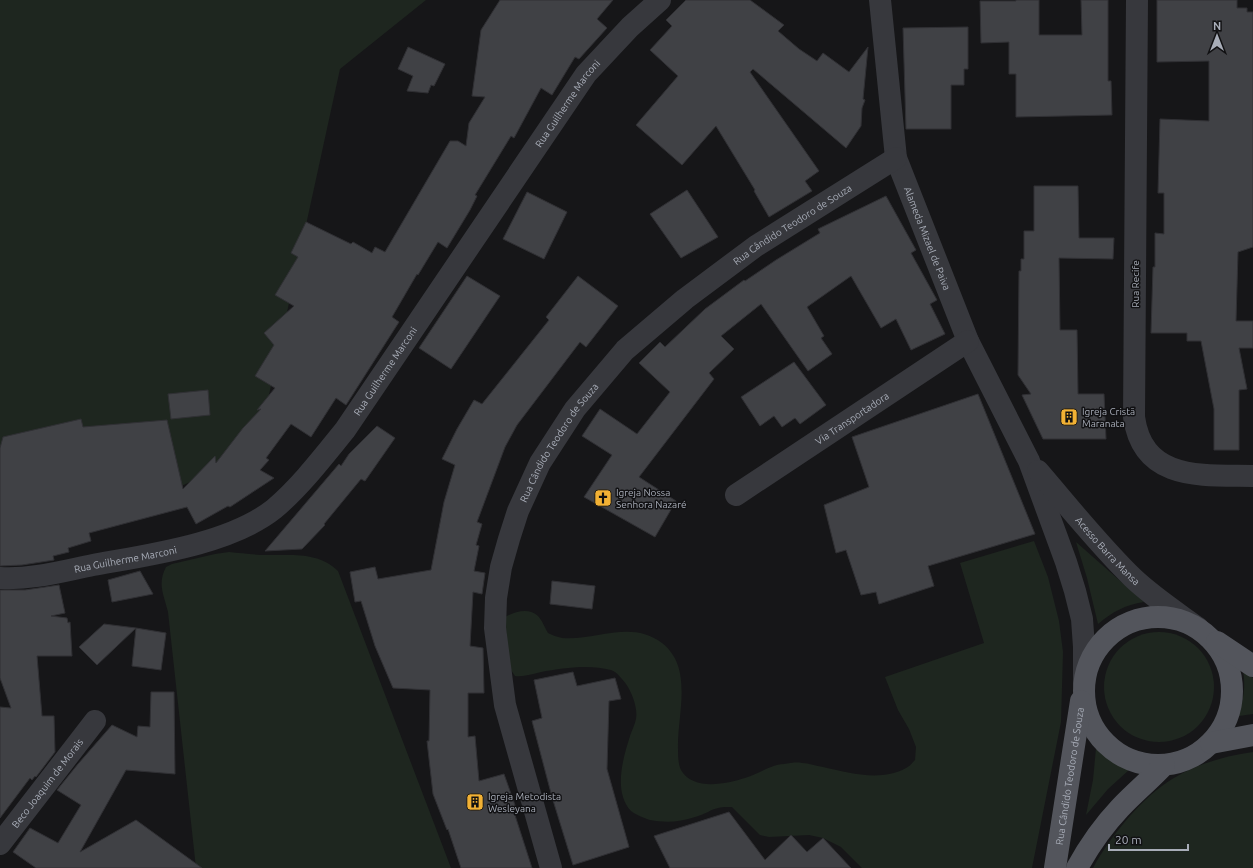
<svg xmlns="http://www.w3.org/2000/svg" width="1253" height="868" viewBox="0 0 1253 868" font-family="Ubuntu,sans-serif">
	<style>
		.green { fill: #1e261f }
		.building { fill: #404145; stroke: #303034 }
		.lines { fill: none; stroke-linecap: round; stroke-linejoin: round }
		.minor { stroke: #37383d; stroke-width: 22 }
		.major { stroke: #53555c; stroke-width: 22 }
		.labels { text-anchor: middle; dominant-baseline: central; stroke-width: 3; stroke-linejoin: round; paint-order: stroke }
		.street-label { font-size: 10px; fill: #a8adb8; stroke: #111113 }
		.poi-label { font-size: 10px; fill: #a8adb8; stroke: #111113; text-anchor: start }
	</style>
	<rect width="100%" height="100%" fill="#161618"/>
	<g class="green">
		<polygon points="0,0 426,0 340,69 262,427 213,471 173,490 0,514"/>
		<path d="M1034,541L1048,577L1059,621L1063,652L1061,722L1032,868H862L841,847L823,838L809,835L769,837L760,835L732,807C712,806 712,812 695,817C680,822 666,823 650,820C644,818 636,815 631,811C613,792 623,758 630,736C632,730 635,724 636,719C638,708 632,693 626,684C622,679 617,672 611,670C589,664 563,668 541,672C532,674 524,677 515,676L509,667L505,617C514,612 529,607 538,616C542,620 545,628 548,633C552,635 557,637 562,638C596,641 631,619 662,643C694,668 677,715 678,749C678,755 678,764 681,770C693,791 726,784 745,778C759,774 769,765 784,764C790,763 797,762 802,763C809,763 816,766 823,767C849,773 881,782 906,768C909,767 912,763 915,760L916,747L909,729L898,710L885,677L984,643L960,563Z"/>
		<path d="M1076,542L1144,602C1125,605 1112,612 1098,624L1087,578Z"/>
		<path d="M229,552C239,553 250,554 260,555C287,556 317,550 338,571L451,868H196L168,612C164,595 157,584 166,567L172,564L215,554Z"/>
		<circle cx="1159" cy="687" r="55"/>
		<path d="M1243,671L1253,678V714L1239,716C1243,700 1246,687 1243,671Z"/>
		<polygon points="1096,748 1110,759 1130,769 1108,789 1086,815 1093,780"/>
		<path d="M1253,752V868H1093C1108,840 1136,805 1162,786C1187,767 1222,756 1253,752Z"/>
	</g>
	<g class="building">
		<polygon points="500,0 613,0 597,19 607,28 579,59 575,57 552,95 541,88 514,138 511,136 475,195 477,196 470,210 447,248 438,242 418,275 417,274 392,317 399,322 346,405 336,398 311,437 291,424 266,458 269,460 260,470 274,478 230,507 228,506 196,524 187,507 89,533 91,541 68,548 69,552 53,556 54,560 22,565 0,566 0,448 3,437 81,419 83,427 167,420 183,489 215,456 216,463 243,428 261,409 257,410 275,388 255,376 274,345 264,333 294,306 275,295 298,257 291,253 306,222 351,244 353,242 372,253 375,247 385,252 450,141 458,141 466,146 469,123 485,97 472,96 481,30"/>
		<polygon points="686,0 750,0 784,25 778,31 799,49 817,61 823,53 849,72 868,47 863,99 865,100 862,108 861,126 846,148 753,69 750,72 819,171 805,181 812,191 769,217 754,191 755,190 716,126 682,165 636,125 678,76 650,50 672,26 666,20"/>
		<polygon points="1016,0 1039,0 1039,35 1082,35 1081,0 1108,0 1108,81 1111,81 1112,115 1016,117 1016,74 1009,74 1009,42 981,43 980,1 1016,1"/>
		<polygon points="1157,0 1237,0 1237,8 1247,8 1247,12 1253,12 1253,247 1238,252 1236,321 1253,321 1253,348 1239,348 1247,389 1239,390 1239,450 1214,450 1214,409 1201,341 1187,341 1187,333 1151,333 1153,267 1155,267 1155,233 1164,234 1164,193 1158,193 1160,119 1209,121 1209,61 1157,62"/>
		<polygon points="968,27 968,69 964,69 964,85 951,85 951,129 906,129 903,28"/>
		<polygon points="408,47 445,64 434,86 431,85 428,93 407,91 413,76 398,69"/>
		<polygon points="1034,186 1078,186 1079,238 1114,238 1113,259 1059,258 1060,330 1077,330 1078,394 1104,394 1106,439 1043,439 1022,395 1031,394 1018,375 1019,271 1021,271 1021,259 1024,259 1024,231 1034,231"/>
		<polygon points="687,190 718,237 681,258 650,214"/>
		<polygon points="527,192 567,212 544,259 503,239"/>
		<polygon points="886,196 916,250 911,253 937,300 930,304 945,334 911,350 896,319 881,328 851,276 807,307 824,336 821,338 832,354 808,371 761,304 721,336 734,349 709,373 714,379 639,477 676,501 655,537 584,497 612,455 582,436 600,409 637,434 670,392 639,363 660,342 665,347 705,309 744,280 745,281 776,260 820,233 818,229"/>
		<polygon points="467,276 500,296 451,369 419,348"/>
		<polygon points="578,276 618,306 586,347 580,342 517,425 505,447 477,522 482,524 476,545 479,546 474,571 485,573 482,594 473,592 470,646 483,648 484,693 468,693 468,737 475,736 479,781 504,774 516,808 513,809 532,868 461,868 448,829 447,830 433,794 427,741 429,741 430,690 393,688 375,646 361,601 355,602 350,572 375,567 378,579 431,570 444,502 455,465 442,459 457,429 474,400 482,404 549,320 546,317"/>
		<polygon points="794,362 826,405 800,424 795,418 782,427 774,416 760,426 741,397"/>
		<polygon points="208,390 210,415 171,419 168,394"/>
		<polygon points="978,394 1035,534 928,566 934,586 879,604 876,592 861,595 846,550 836,553 824,505 869,487 852,437"/>
		<polygon points="377,426 395,438 365,481 361,479 324,524 325,525 302,549 265,551 339,464 341,466 349,454"/>
		<polygon points="140,571 153,594 112,602 108,580"/>
		<polygon points="552,581 595,586 592,609 550,604"/>
		<polygon points="59,585 65,613 51,616 67,618 68,623 70,622 72,656 37,656 42,716 54,716 55,752 36,777 35,776 32,780 30,778 0,818 0,707 11,708 0,678 0,590 25,590"/>
		<polygon points="104,624 136,628 97,665 79,647"/>
		<polygon points="136,628 166,633 161,670 132,666"/>
		<polygon points="573,672 577,686 615,678 621,699 609,701 607,769 629,847 573,865 552,797 532,721 542,718 534,680"/>
		<polygon points="151,692 174,692 175,774 126,770 80,852 136,820 202,868 36,868 13,852 30,828 58,843 81,805 57,790 78,764 112,725 137,737 138,726 150,727"/>
		<polygon points="729,812 765,860 791,835 807,852 823,838 851,868 670,868 654,836"/>
	</g>
	<g class="lines">
		<g class="minor">
			<path id="s1" d="M880,0L896,158L968,341L1029,461L1066,562L1075,591L1082,619L1084,647V684"/>
			<path d="M1137,0L1134,417C1143,482 1203,475 1253,476"/>
			<path id="s2" d="M1038,471C1069,507 1099,545 1133,578C1153,597 1176,612 1198,628"/>
			<path id="s3" d="M736,495L968,341"/>
			<path id="s4" d="M0,578C31,580 63,571 93,565C148,555 230,544 274,509C301,486 323,457 345,430L586,74L630,27L660,0"/>
			<path id="s5" d="M0,844L95,721"/>
			<path id="s6" d="M551,868L505,705L495,628L496,598L501,567L509,539L518,511L540,463L575,409L625,350L685,299L756,246L896,158"/>
		</g>
		<g class="major">
			<circle cx="1158" cy="691" r="74"/>
			<polyline points="1217,642 1253,666"/>
			<polyline points="1211,743 1253,735"/>
			<path id="s7" d="M1055,868L1081,701"/>
			<path d="M1077,868C1089,846 1103,826 1120,808C1134,793 1150,780 1164,765"/>
		</g>
	</g>
	<defs>
		<symbol id="building-square" viewBox="-11 -11 22 22"><rect x="-9" y="-9" width="18" height="18" rx="4" fill="#f2b134" stroke="#111113"/><path d="M-4-6H4V6H1V3H-1V6H-4ZM-2.5-4.3h1.7v1.8h-1.7ZM.8-4.3h1.7v1.8H.8ZM-2.5-1h1.7V.8h-1.7ZM.8-1h1.7V.8H.8Z" fill="#111"/></symbol>
		<symbol id="church-square" viewBox="-11 -11 22 22"><rect x="-9" y="-9" width="18" height="18" rx="4" fill="#f2b134" stroke="#111113"/><path d="M-1.2-6h2.4v3.5h3.3v2.4h-3.3V6h-2.4V-.1h-3.3v-2.4h3.3Z" fill="#111"/></symbol>
	</defs>
	<g fill-rule="evenodd">
		<use href="#building-square" x="1059" y="407" width="20" height="20"/>
		<use href="#church-square" x="593" y="488" width="20" height="20"/>
		<use href="#building-square" x="465" y="792" width="20" height="20"/>
	</g>
	<g class="labels">
		<g class="street-label">
			<text stroke="none"><textPath href="#s4" startOffset="787">Rua Guilherme Marconi</textPath></text>
			<text stroke="none"><textPath href="#s6" startOffset="771">Rua Cândido Teodoro de Souza</textPath></text>
			<text stroke="none"><textPath href="#s1" startOffset="245">Alameda Mizael de Paiva</textPath></text>
			<text transform="translate(1135 284) rotate(-90)">Rua Recife</text>
			<text stroke="none"><textPath href="#s4" startOffset="463">Rua Guilherme Marconi</textPath></text>
			<text stroke="none"><textPath href="#s3" startOffset="139">Via Transportadora</textPath></text>
			<text stroke="none"><textPath href="#s6" startOffset="447">Rua Cândido Teodoro de Souza</textPath></text>
			<text stroke="none"><textPath href="#s2" startOffset="106">Acesso Barra Mansa</textPath></text>
			<text stroke="none"><textPath href="#s4" startOffset="127">Rua Guilherme Marconi</textPath></text>
			<text stroke="none"><textPath href="#s7" startOffset="93">Rua Cândido Teodoro de Souza</textPath></text>
			<text stroke="none"><textPath href="#s5" startOffset="77">Beco Joaquim de Morais</textPath></text>
		</g>
		<g class="poi-label">
			<text x="1082" y="411">Igreja Cristã<tspan x="1082" dy="12">Maranata</tspan></text>
			<text x="616" y="492">Igreja Nossa<tspan x="616" dy="12">Senhora Nazaré</tspan></text>
			<text x="488" y="796">Igreja Metodista<tspan x="488" dy="12">Wesleyana</tspan></text>
		</g>
	</g>
	<g transform="translate(1217 36)" stroke="#111113" stroke-width="3" paint-order="stroke">
	<path d="M0-3L7 15L0 10L-7 15Z" fill="#a8adb8"/>
	<text y="-6" font-size="11" font-weight="bold" text-anchor="middle" fill="#a8adb8">N</text>
	</g>
	<path d="M1109 844v6h79v-6" fill="none" stroke="#a8adb8" stroke-width="2"/>
	<text x="1115" y="844" font-size="12" fill="#a8adb8" stroke="#111113" stroke-width="3" paint-order="stroke">20 m</text>
</svg>
